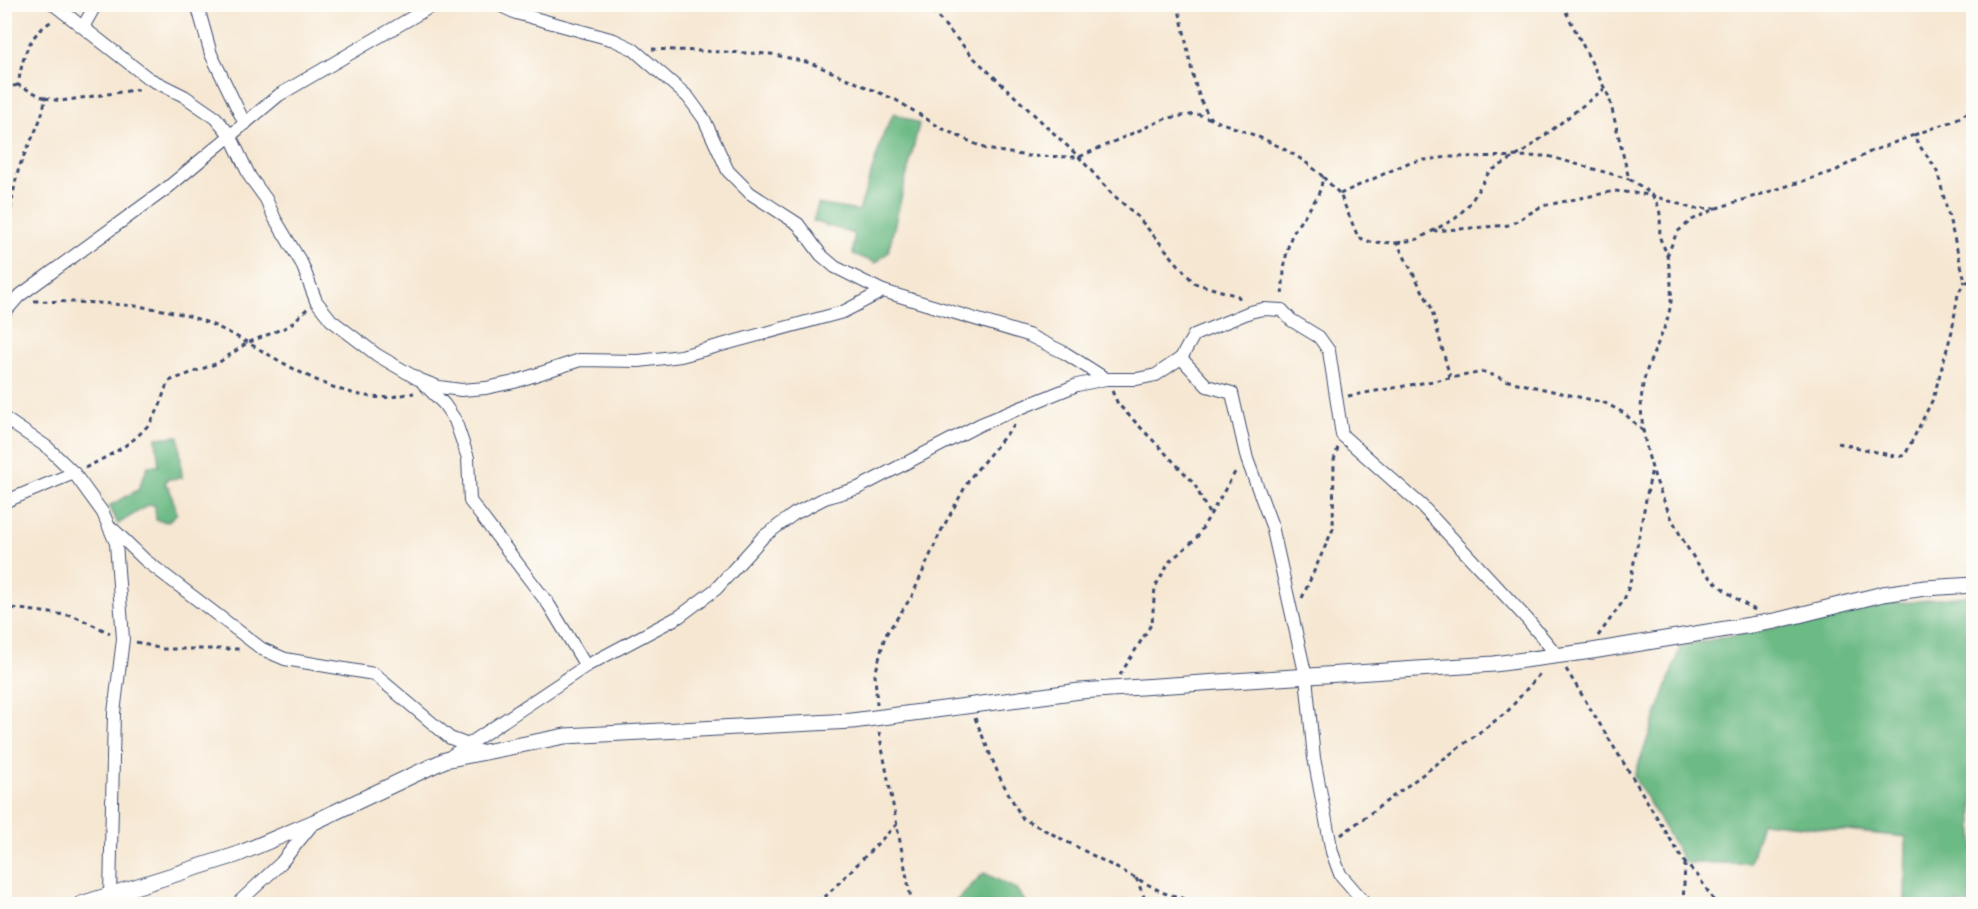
<svg xmlns="http://www.w3.org/2000/svg" width="1978" height="909" viewBox="0 0 1978 909" font-family="'Comic Neue',sans-serif">
	<style>
		.forest { fill: #6cba84; stroke: #447471; stroke-width: 1.5 }
		.lines { fill: none; stroke-linecap: round; stroke-linejoin: round }
		.minor-casing { stroke: #3c4b6f; stroke-width: 14 }
		.tertiary-casing { stroke: #3c4b6f; stroke-width: 17 }
		.path { stroke: #3c4b6f; stroke-width: 3; stroke-dasharray: 4.5 4.5; stroke-linecap: butt }
		.minor { stroke: #fff; stroke-width: 12 }
		.tertiary { stroke: #fff; stroke-width: 15 }
	</style>
	<rect width="100%" height="100%" fill="#fdfcf7"/>
	<filter id="ink" filterUnits="userSpaceOnUse"><feTurbulence type="fractalNoise" baseFrequency=".0167" numOctaves="2"/><feDisplacementMap in="SourceGraphic" scale="12" xChannelSelector="R" yChannelSelector="G"/><feConvolveMatrix kernelMatrix="1 2 1 2 8 2 1 2 1" color-interpolation-filters="sRGB"/></filter>
	<filter id="wash" filterUnits="userSpaceOnUse"><feTurbulence type="fractalNoise" baseFrequency=".008" numOctaves="4" result="noise"/><feDisplacementMap in="SourceGraphic" scale="24" xChannelSelector="R" yChannelSelector="G"/><feGaussianBlur stdDeviation="1.35" result="paint"/><feColorMatrix in="noise" values="0 0 0 0 0 0 0 0 0 0 0 0 0 0 0 0 0 1.4 0 .05"/><feComposite in="paint" operator="in"/></filter>
	<g filter="url(#wash)">
		<rect width="100%" height="100%" fill="#f6e7d2"/>
		<g class="forest">
			<polygon points="894,113 919,124 888,252 876,263 853,254 854,234 813,221 818,204 859,211 884,133"/>
			<polygon points="179,436 182,478 167,479 165,485 169,487 177,513 168,522 156,520 155,505 148,505 118,524 109,506 138,490 148,466 159,466 156,438"/>
			<polygon points="1973,595 1973,904 1905,904 1906,837 1762,822 1750,863 1685,863 1634,777 1681,646 1883,605"/>
			<polygon points="984,873 1016,889 1027,904 953,904"/>
		</g>
	</g>
	<g filter="url(#ink)">
		<g class="lines">
			<defs>
				<g id="minor">
					<polyline points="53,4 148,78 184,96 216,118 230,135 250,177 266,199 275,219 302,264 316,301 331,320 377,355 418,379 439,387 461,390 486,388 514,382 580,360 639,361 681,356 843,312 883,291 1028,335 1065,353 1106,379"/>
					<polyline points="197,4 211,54 245,124"/>
					<polyline points="497,4 516,13 614,40 633,49 688,97 704,119 728,171 750,193 798,224 821,255 835,267 883,291"/>
					<polyline points="83,27 96,4"/>
					<polyline points="4,313 19,296 166,189 279,95 435,4"/>
					<polyline points="1181,358 1207,386 1232,393 1247,459 1272,526 1306,677 1314,758 1332,852 1340,874 1366,904"/>
					<polyline points="423,383 444,404 455,420 468,458 470,501 549,605 586,666"/>
					<polyline points="4,418 47,447 74,473 103,513 116,543 123,639 114,713 110,896"/>
					<polyline points="4,502 74,473"/>
					<polyline points="113,529 145,560 262,649 285,659 374,674 450,738 474,747"/>
					<polyline points="448,758 586,666 680,616 716,589 763,537 794,514 825,498 858,488 981,424 1077,385 1106,379 1137,379 1156,375 1181,358 1194,335 1199,333 1250,312 1263,309 1282,310 1291,320 1319,337 1329,351 1342,435 1422,506 1527,619 1556,654"/>
					<polyline points="237,904 281,863 314,822"/>
				</g>
				<polyline id="tertiary" points="81,904 236,855 314,822 445,760 565,736 852,721 1080,691 1494,664 1592,651 1775,621 1883,594 1925,588 1974,585"/>
			</defs>
			<use href="#minor" class="minor-casing"/>
			<use href="#tertiary" class="tertiary-casing"/>
			<g class="path">
				<polyline points="926,4 974,58 1079,157 1111,193 1137,216 1194,283 1238,296 1241,301"/>
				<path d="M1177,4C1189,41 1189,87 1211,119C1249,133 1292,147 1322,176C1324,197 1301,216 1292,235C1284,254 1284,276 1282,296"/>
				<path d="M1562,4L1609,97L1629,179C1644,188 1659,197 1660,215C1661,223 1659,231 1660,238C1662,244 1666,250 1667,256C1670,269 1672,287 1671,301C1668,333 1645,360 1642,392C1636,445 1668,521 1698,564C1712,582 1735,599 1755,610"/>
				<polyline points="652,49 771,54 811,63 896,100 941,128 986,149 1028,156 1079,157 1167,118 1197,114 1211,119"/>
				<polyline points="4,88 18,85"/>
				<polyline points="45,98 61,101 141,89"/>
				<polyline points="1914,135 1953,121 1974,109"/>
				<polyline points="1323,177 1340,194 1358,237 1370,242 1397,243 1431,307 1450,377"/>
				<polyline points="1340,194 1410,162 1448,157 1548,156 1629,179"/>
				<polyline points="1433,231 1510,225 1542,206 1615,191 1651,195 1694,209 1716,208"/>
				<polyline points="1397,243 1418,239 1456,218 1471,202 1489,172 1525,151 1604,89"/>
				<path d="M1667,256L1677,232L1692,220L1717,208L1835,171L1870,152L1914,135C1919,149 1932,159 1938,174L1965,281L1974,284"/>
				<path d="M6,290C8,252 8,212 17,175C24,148 43,125 45,98L18,85C23,57 27,35 54,20"/>
				<path d="M34,301C80,302 142,303 185,315C250,333 304,389 373,397C386,399 401,395 414,393"/>
				<polyline points="1112,391 1118,404 1194,483 1210,516"/>
				<polyline points="1348,396 1484,372 1509,381 1605,403 1624,413 1643,431"/>
				<polyline points="1838,443 1898,457 1905,455 1933,399 1952,331 1958,294 1965,281"/>
				<path d="M85,468C116,452 147,438 161,403C163,395 165,388 169,381L218,363L247,343L289,326L308,308"/>
				<polyline points="1302,598 1333,529 1334,460 1338,447"/>
				<polyline points="4,607 74,616 110,633"/>
				<polyline points="1598,636 1624,600 1630,583 1652,468"/>
				<polyline points="136,642 162,649 239,649"/>
				<polyline points="1566,669 1685,863 1698,876 1716,904"/>
				<polyline points="1120,675 1152,623 1155,587 1170,561 1196,539 1237,469"/>
				<polyline points="877,705 875,675 885,636 912,596 940,533 970,478 1015,424"/>
				<polyline points="975,718 1000,778 1022,818 1164,893 1204,904"/>
				<polyline points="879,732 912,904"/>
				<polyline points="1341,835 1507,712 1542,671"/>
				<polyline points="1136,878 1147,904"/>
				<polyline points="818,904 898,823"/>
				<polyline points="1683,904 1685,864"/>
			</g>
			<use href="#minor" class="minor"/>
			<use href="#tertiary" class="tertiary"/>
		</g>
	</g>
	<rect width="1978" height="909" fill="none" stroke="#fdfcf7" stroke-width="24"/>
</svg>
